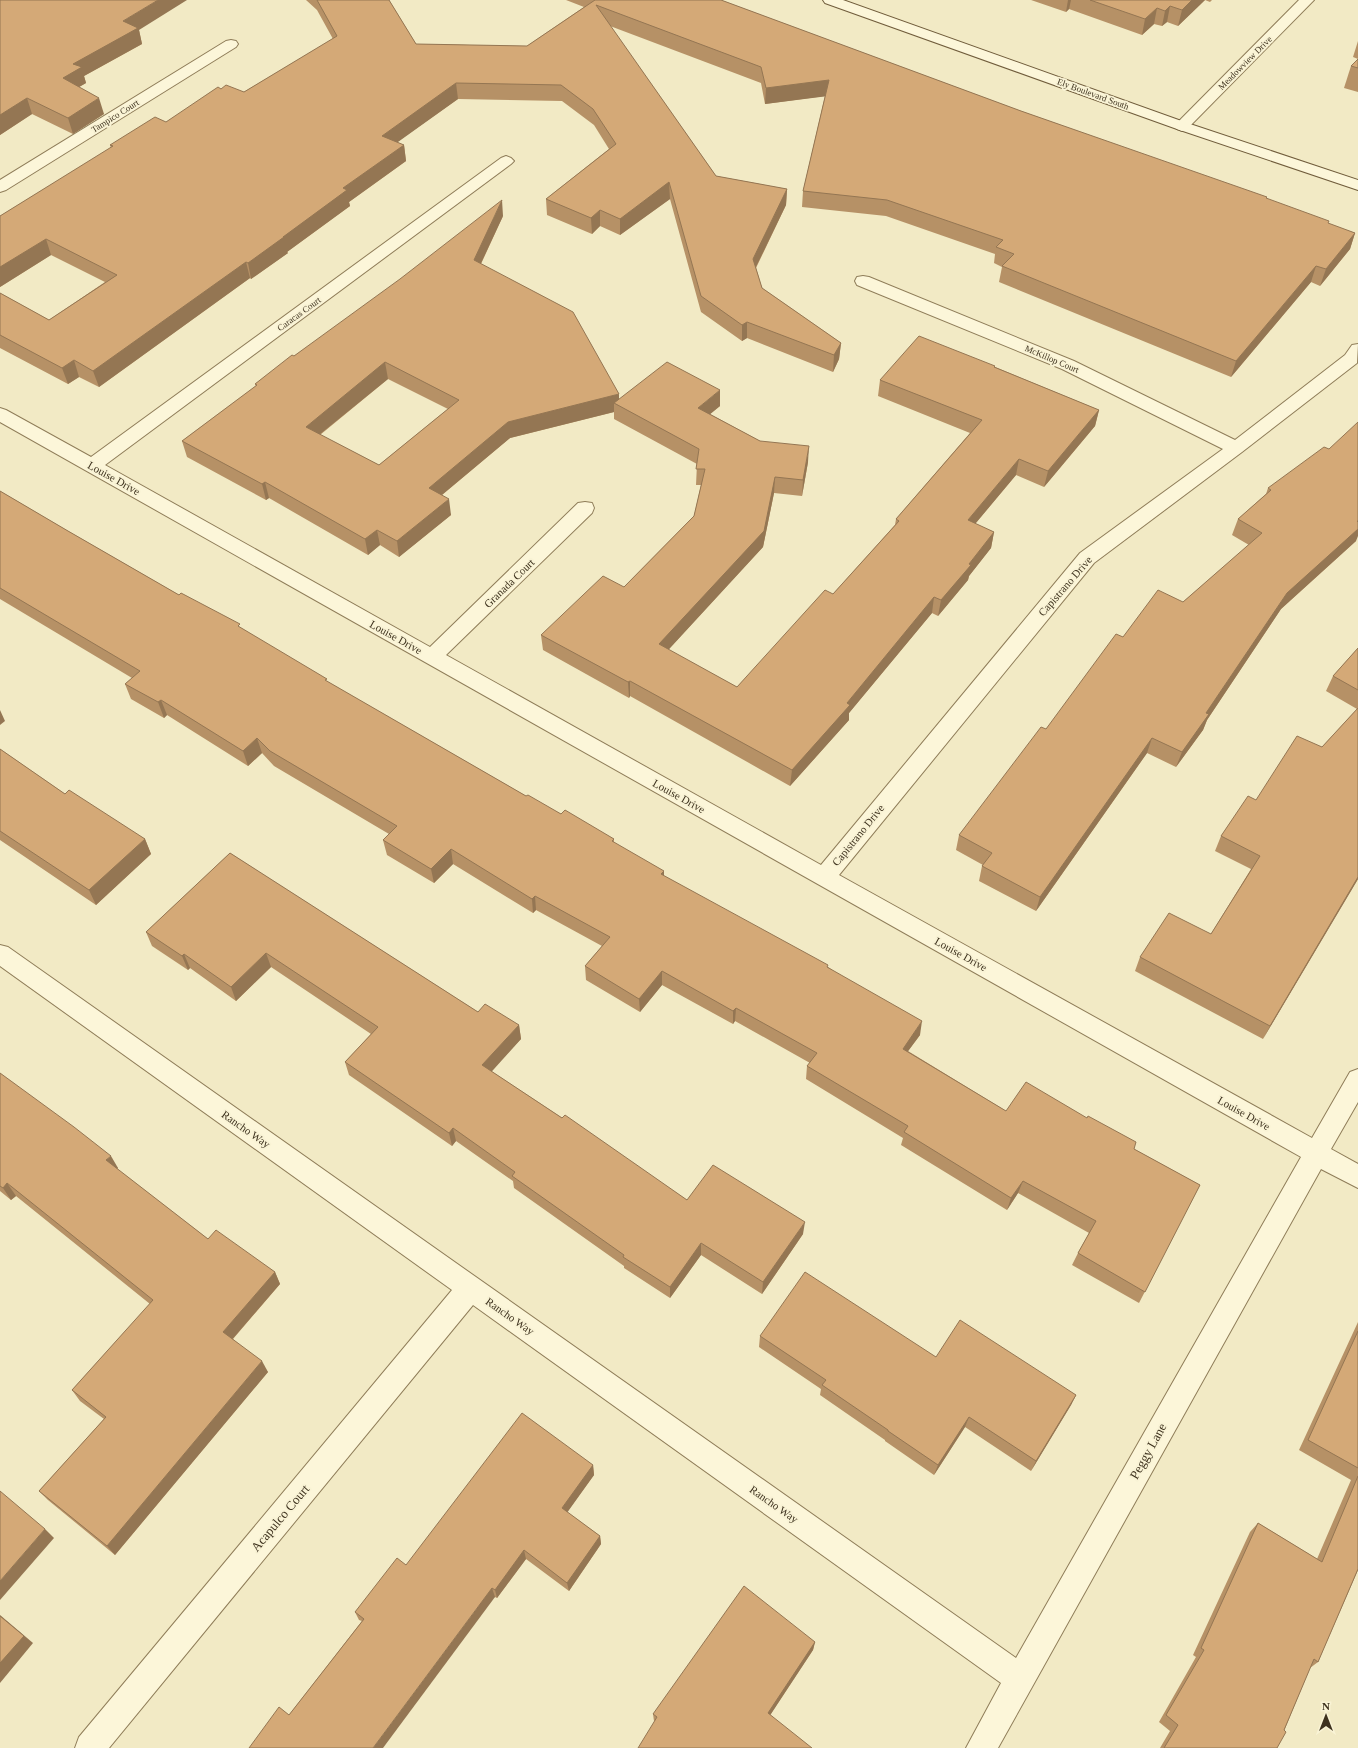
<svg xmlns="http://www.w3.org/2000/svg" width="1358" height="1748" viewBox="0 0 1358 1748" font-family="'Times New Roman',serif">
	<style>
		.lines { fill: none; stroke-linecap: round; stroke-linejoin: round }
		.street-casing { stroke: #8f7d59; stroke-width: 2 }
		.secondary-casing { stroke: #715d3c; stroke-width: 2 }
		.street { fill: #fcf6d9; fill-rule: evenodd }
		.secondary { fill: #fcf6d9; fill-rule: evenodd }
		.wall { fill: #b69166; fill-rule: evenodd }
		.shaded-wall { fill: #947653 }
		.building { fill: #d4a977; stroke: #947653; fill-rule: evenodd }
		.labels { text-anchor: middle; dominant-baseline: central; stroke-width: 3.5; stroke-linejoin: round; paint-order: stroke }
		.far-street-label { font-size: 9px; fill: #3e321e; stroke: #f9f3d5 }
		.street-label { font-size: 11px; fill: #3e321e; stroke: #f9f3d5 }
		.near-street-label { font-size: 13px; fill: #3e321e; stroke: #f9f3d5 }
	</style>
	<rect width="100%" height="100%" fill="#f2eac5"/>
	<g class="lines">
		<defs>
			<g id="street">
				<polygon points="1299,0 1314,0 1187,129 1182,131 1177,129 1174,126 1177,123"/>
				<polygon points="231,40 236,41 238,44 236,47 6,190 0,192 0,180 226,41"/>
				<polygon points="506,156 511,158 514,161 511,164 105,465 430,647 578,503 585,502 592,503 594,508 592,513 446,655 821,865 1080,553 1223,449 1062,369 857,285 855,281 857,277 863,276 869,277 1074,361 1235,440 1345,355 1352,345 1358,344 1357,363 1242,452 1094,563 839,875 1312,1138 1350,1072 1358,1069 1358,1102 1331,1149 1358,1164 1358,1188 1321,1169 998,1748 966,1748 1001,1683 473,1305 109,1748 75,1748 79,1737 452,1290 0,966 0,945 8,947 1016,1658 1301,1157 0,422 0,408 6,410 91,457 501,158"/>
			</g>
			<polygon id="secondary" points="823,0 843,0 1187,123 1358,180 1358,190 1177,129 825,3"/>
		</defs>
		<use href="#street" class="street-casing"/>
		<use href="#secondary" class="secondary-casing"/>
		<use href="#street" class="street"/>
		<use href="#secondary" class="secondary"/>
	</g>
	<g class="wall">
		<polygon points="0,0 139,30 142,44 84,76 86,83 79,87 104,114 73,134 32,114 0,135"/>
		<polygon points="306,0 389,0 416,44 527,46 584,7 566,0 721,0 1021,111 1267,199 1329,224 1355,233 1350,249 1320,286 1311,282 1231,377 999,282 1002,267 994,263 995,254 886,216 802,207 803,191 825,96 765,104 761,83 610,26 716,176 787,189 786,205 756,268 762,288 841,343 839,359 833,372 747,338 742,341 701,312 670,199 620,235 600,226 592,234 547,215 546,199 609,149 594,125 562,101 458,99 397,142 404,145 406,161 349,202 350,206 287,252 288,253 251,279 250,278 99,387 79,377 68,384 0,348 0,293 49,320 105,282 51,255 0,287 0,216 111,148 110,145 166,122 221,89 244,92 333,39 317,10"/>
		<polygon points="1031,0 1212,0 1210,2 1205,0 1178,26 1167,22 1162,26 1154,24 1142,35 1069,9 1066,12"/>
		<polygon points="1358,41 1358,59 1353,57"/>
		<polygon points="1358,59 1358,92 1344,88 1351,66"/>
		<path d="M503,216L481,264L619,399L720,406L710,414L760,441L808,462L802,496L774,493L763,547L668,650L737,687L833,594L895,525L896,519L970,433L878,396L880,380L995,366V367L1099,410L1095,426L1044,487L1016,475L975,524L994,532L991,548L969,576L968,580L938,616L932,613L849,713V720L790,786L630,696L629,698L543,650L541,635L624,587L694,516L701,485H696L697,464L614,419V412L510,438L442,495L451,515L399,557L380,545L368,555L269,498L266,500L187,457L182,441L256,386L255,384L294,356ZM388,379L448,409L379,465L320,435Z"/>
		<polygon points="1268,488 1356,541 1281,609 1207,720 1203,730 1176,767 1147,753 1036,911 979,881 982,866 983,865 956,850 959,835 1046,729 1123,637 1183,602 1249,545 1232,535 1238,519 1266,494"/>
		<polygon points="0,491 68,531 179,595 241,628 328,682 526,796 561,814 614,839 614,843 664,876 828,967 920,1035 908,1051 1006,1111 1134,1149 1200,1185 1139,1303 1072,1265 1078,1253 1089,1233 1018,1193 1007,1210 901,1145 903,1138 806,1079 807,1066 810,1063 735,1021 733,1024 662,985 640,1012 586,980 585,966 602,946 536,910 533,913 453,864 434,883 387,855 383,840 389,834 274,766 262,753 248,766 167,715 164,718 131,699 125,684 132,678 0,599"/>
		<polygon points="1358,648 1358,879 1263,1039 1135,971 1140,957 1211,934 1251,869 1215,851 1221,836 1256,800 1322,747 1357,709 1326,691 1333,676"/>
		<polygon points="0,749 65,794 145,839 151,854 96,905 0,840"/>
		<polygon points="230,853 478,1012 519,1025 521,1039 491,1071 687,1200 803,1234 762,1294 701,1255 670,1298 624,1268 624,1266 514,1188 513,1181 456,1141 452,1146 349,1075 345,1062 371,1034 271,967 236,1001 190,968 188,970 152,946 146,932"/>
		<polygon points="0,1073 118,1168 117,1169 208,1239 275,1272 280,1284 233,1339 268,1372 115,1555 48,1500 39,1491 104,1419 80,1401 72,1390 150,1304 16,1196 11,1200 0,1191"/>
		<polygon points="1358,1322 1358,1570 1318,1662 1310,1668 1277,1748 1160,1748 1170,1731 1159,1722 1196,1657 1193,1655 1250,1532 1258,1523 1317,1559 1351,1480 1299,1450"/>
		<polygon points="760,1336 936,1357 1076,1395 1071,1405 1031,1471 965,1427 934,1475 885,1441 885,1440 820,1395 821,1389 759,1347"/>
		<polygon points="593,1465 594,1475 567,1512 600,1536 601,1544 569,1591 526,1559 497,1598 495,1597 289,1715 362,1621 359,1620 355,1612 406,1565"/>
		<polygon points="815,1642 813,1650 770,1715 655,1722 654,1721 653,1714"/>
	</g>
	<g class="shaded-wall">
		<polygon points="158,0 187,0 139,30 142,44 84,76 86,83 67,94 63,78 73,64 123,21"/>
		<polygon points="1068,0 1071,0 1069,9 1066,12"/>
		<polygon points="1192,0 1205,0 1178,26 1182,10"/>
		<polygon points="1170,6 1167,22 1162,26 1165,11"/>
		<polygon points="1157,8 1154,24 1142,35 1145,19"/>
		<polygon points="829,80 828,96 765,104 766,88"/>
		<polygon points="456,83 458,99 384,152 382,136"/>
		<polygon points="27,98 32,114 0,135 0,115"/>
		<polygon points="99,98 104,114 73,134 68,118"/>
		<polygon points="404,145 406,161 349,202 350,206 287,252 288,253 251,279 248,263 343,188"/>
		<polygon points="669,182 670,199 620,235 620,219"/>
		<polygon points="787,189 786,205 752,275 753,259"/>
		<polygon points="502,200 503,216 475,276 474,260"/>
		<polygon points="600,210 600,226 592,234 591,218"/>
		<polygon points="1355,233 1350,249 1320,286 1326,269"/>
		<polygon points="46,239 51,255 0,287 0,267"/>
		<polygon points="246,262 250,278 99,387 93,371"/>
		<polygon points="1316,266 1311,282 1231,377 1236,361"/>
		<polygon points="747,322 747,338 742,341 742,325"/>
		<polygon points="841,343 839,359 833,372 834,355"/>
		<polygon points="74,360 79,377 68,384 62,368"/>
		<polygon points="385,362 388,379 309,443 306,427"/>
		<polygon points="720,390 720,406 698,424 698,408"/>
		<polygon points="619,394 619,406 614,403 614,412 510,438 431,504 429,488 508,422"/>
		<polygon points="1099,410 1095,426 1044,487 1048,471"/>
		<polygon points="809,446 808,462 802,496 803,480"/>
		<polygon points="1019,459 1016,475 965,536 968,520"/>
		<polygon points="775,477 774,493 763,547 659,660 659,644"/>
		<polygon points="265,482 269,498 266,500 262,484"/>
		<polygon points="449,499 451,515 399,557 397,541"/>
		<polygon points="1358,521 1358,536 1356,541 1281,609 1207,720 1203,730 1176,767 1182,752 1206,713 1287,593"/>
		<polygon points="377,530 380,545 368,555 365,539"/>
		<polygon points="994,532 991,548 969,576 968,580 938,616 941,600"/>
		<polygon points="934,597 932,613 849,713 849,720 790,786 792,770"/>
		<polygon points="630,681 630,696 629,698 628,682"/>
		<polygon points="161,700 167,715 164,718 158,702"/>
		<polygon points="0,710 5,721 0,725"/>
		<polygon points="257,738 262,753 248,766 243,751"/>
		<polygon points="1152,738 1147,753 1036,911 1040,897"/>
		<polygon points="145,839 151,854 96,905 89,890"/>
		<polygon points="451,849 453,864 434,883 431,869"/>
		<polygon points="664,871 664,885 661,874"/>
		<polygon points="1358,877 1358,879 1263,1039 1270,1026"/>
		<polygon points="535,896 536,910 533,913 532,899"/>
		<polygon points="266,953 271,967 236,1001 231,987"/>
		<polygon points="184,954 190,968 188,970 182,956"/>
		<polygon points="662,971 662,985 640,1012 639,999"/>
		<polygon points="736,1008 735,1021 733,1024 733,1011"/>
		<polygon points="922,1021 920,1035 900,1062 903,1049"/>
		<polygon points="519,1025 521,1039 485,1079 482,1065"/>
		<polygon points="453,1128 456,1141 452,1146 449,1133"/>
		<polygon points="111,1156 118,1168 114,1173 106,1160"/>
		<polygon points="1023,1181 1018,1193 1007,1210 1011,1198"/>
		<polygon points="7,1183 16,1196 11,1200 3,1188"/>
		<polygon points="805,1222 803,1234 762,1294 763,1282"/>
		<polygon points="701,1243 701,1255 670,1298 670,1287"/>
		<polygon points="275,1272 280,1284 229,1343 223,1332"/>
		<polygon points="262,1361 268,1372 115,1555 107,1546"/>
		<polygon points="1076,1395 1071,1405 1031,1471 1036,1461"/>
		<polygon points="969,1417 965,1427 934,1475 938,1465"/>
		<polygon points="593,1465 594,1475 564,1517 562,1508"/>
		<polygon points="45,1529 54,1538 0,1600 0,1581"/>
		<polygon points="600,1536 601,1544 569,1591 567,1583"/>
		<polygon points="524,1550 526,1559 497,1598 495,1590"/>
		<polygon points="492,1588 495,1597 383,1748 373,1748"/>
		<polygon points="0,1615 33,1643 0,1683"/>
		<polygon points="815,1642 813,1650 767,1720 768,1713"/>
	</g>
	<g class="building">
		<polygon points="0,0 158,0 123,21 138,28 73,64 82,67 63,78 99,98 68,118 27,98 0,115"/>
		<polygon points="317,0 389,0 416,44 527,46 595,0 721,0 1021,111 1267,197 1266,198 1329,221 1328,223 1355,233 1326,269 1316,266 1236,361 1002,266 1014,254 996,247 1003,240 887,200 803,191 829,80 766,88 761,67 596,5 716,176 787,189 753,259 762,288 841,343 834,355 747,322 742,325 701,296 669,182 620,219 600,210 591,218 546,199 616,144 593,109 561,85 456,83 382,136 404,145 343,188 347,190 283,237 284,237 248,263 246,262 93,371 74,360 62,368 0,335 0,293 49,320 117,275 46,239 0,267 0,216 113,146 110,145 155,117 166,122 218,87 221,89 226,85 244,92 337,36"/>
		<polygon points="1090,0 1192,0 1182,10 1170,6 1165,11 1157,8 1145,19"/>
		<polygon points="1358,59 1358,68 1351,66"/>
		<path d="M502,200L474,260L573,312L619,394L508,422L429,488L449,499L397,541L377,530L365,539L265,482L262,484L182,441L257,385L255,384L292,355L294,356L400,279ZM385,362L459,400L379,465L306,427Z"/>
		<polygon points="919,336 995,366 994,367 1099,410 1048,471 1019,459 968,520 994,532 969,564 971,565 941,600 934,597 847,703 850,705 792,770 630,681 628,682 541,635 603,576 624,587 694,516 705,469 696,469 699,449 614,403 667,362 720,390 698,408 760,441 809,446 803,480 775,477 764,531 659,644 737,687 825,590 833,594 899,521 896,519 982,420 880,380"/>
		<polygon points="1358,422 1358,521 1357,521 1358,522 1358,529 1287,593 1206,713 1209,714 1182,752 1152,738 1040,897 982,866 992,853 959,835 1041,727 1046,729 1116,634 1123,637 1158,590 1183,602 1262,533 1238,519 1271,490 1268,488 1324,447 1329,449"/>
		<polygon points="0,491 68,531 179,595 181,593 240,624 238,626 327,679 325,680 526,796 528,795 561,814 565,810 614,839 612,841 664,871 661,874 828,965 827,967 922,1021 903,1049 1006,1111 1026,1082 1087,1118 1088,1116 1136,1142 1134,1149 1200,1185 1145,1292 1078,1253 1096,1221 1023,1181 1011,1198 904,1132 908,1126 807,1066 817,1053 736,1008 733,1011 662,971 639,999 585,966 610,937 535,896 532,899 451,849 431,869 383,840 397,826 270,751 257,738 243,751 161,700 158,702 125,684 140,671 0,588"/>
		<polygon points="1358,648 1358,690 1333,676"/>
		<polygon points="1358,708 1358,877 1270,1026 1140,957 1169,913 1211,934 1260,856 1221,836 1248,796 1256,800 1297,736 1322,747"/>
		<polygon points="0,749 65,794 69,790 145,839 89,890 0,831"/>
		<polygon points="230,853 478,1012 485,1004 519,1025 482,1065 562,1118 565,1115 687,1200 713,1165 805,1222 763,1282 701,1243 670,1287 623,1257 624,1255 512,1176 515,1172 453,1128 449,1133 345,1062 378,1027 266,953 231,987 184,954 182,956 146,932"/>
		<polygon points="0,1073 74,1127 111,1156 106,1160 208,1239 216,1230 275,1272 223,1332 262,1361 107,1546 39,1491 106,1417 72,1390 153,1300 7,1183 3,1188 0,1186"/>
		<polygon points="805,1272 936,1357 960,1320 1076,1395 1036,1461 969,1417 938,1465 888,1431 888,1430 822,1385 826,1380 760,1336"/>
		<polygon points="1358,1331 1358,1468 1308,1440"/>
		<polygon points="522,1413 593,1465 562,1508 600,1536 567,1583 524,1550 495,1590 492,1588 373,1748 249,1748 279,1707 289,1715 364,1619 355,1612 397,1558 406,1565"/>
		<polygon points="1358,1476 1358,1569 1318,1662 1314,1659 1284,1730 1286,1732 1277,1748 1164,1748 1178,1725 1166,1715 1204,1650 1201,1648 1258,1523 1322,1562"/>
		<polygon points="0,1491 45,1529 0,1581"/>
		<polygon points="744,1586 815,1642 768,1713 812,1748 638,1748 657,1717 653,1714"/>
		<polygon points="0,1616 24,1636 0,1663"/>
	</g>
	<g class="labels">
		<g class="far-street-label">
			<text transform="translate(1245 63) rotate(-45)">Meadowview Drive</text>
			<text transform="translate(1093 94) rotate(20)">Ely Boulevard South</text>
			<text transform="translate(115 116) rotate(-32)">Tampico Court</text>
			<text transform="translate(299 314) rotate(-36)">Caracas Court</text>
			<text transform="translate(1052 359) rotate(23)">McKillop Court</text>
		</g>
		<g class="street-label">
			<text transform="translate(114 478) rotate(29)">Louise Drive</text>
			<text transform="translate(509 583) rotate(-44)">Granada Court</text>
			<text transform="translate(1065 586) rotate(-49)">Capistrano Drive</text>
			<text transform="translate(396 637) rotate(29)">Louise Drive</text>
			<text transform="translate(679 796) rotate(29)">Louise Drive</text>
			<text transform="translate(858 835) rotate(-51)">Capistrano Drive</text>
			<text transform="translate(961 954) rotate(29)">Louise Drive</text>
			<text transform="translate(1244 1113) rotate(29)">Louise Drive</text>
			<text transform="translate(246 1129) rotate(35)">Rancho Way</text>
			<text transform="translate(510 1316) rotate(35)">Rancho Way</text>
			<text transform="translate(774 1504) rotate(35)">Rancho Way</text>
		</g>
		<g class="near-street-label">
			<text transform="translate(1148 1451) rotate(-61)">Peggy Lane</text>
			<text transform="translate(280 1518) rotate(-50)">Acapulco Court</text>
		</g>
	</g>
	<g transform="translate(1326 1716)" stroke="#f9f3d5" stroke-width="3" paint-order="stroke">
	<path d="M0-3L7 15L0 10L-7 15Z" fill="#3e321e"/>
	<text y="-6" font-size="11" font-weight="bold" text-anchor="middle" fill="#3e321e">N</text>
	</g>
</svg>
